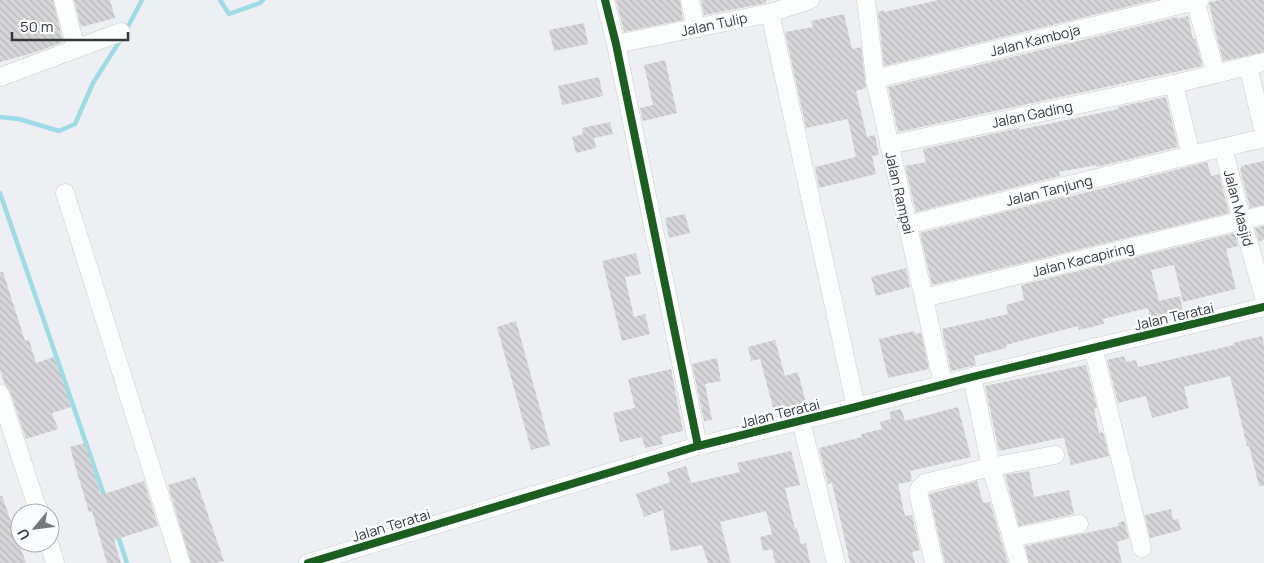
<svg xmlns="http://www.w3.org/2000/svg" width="1264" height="563" viewBox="0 0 1264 563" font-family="Manrope,sans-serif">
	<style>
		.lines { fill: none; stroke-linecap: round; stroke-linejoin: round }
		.stream { stroke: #9cdce7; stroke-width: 4.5 }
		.building { fill: url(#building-back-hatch) }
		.minor-casing { stroke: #cccdcf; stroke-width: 19 }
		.minor { stroke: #fcfdfd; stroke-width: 18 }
		.cycleway-casing { stroke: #fafcff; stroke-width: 11 }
		.cycleway { stroke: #1b5e20; stroke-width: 8 }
		.labels { text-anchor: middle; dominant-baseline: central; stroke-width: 4.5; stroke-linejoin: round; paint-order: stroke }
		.street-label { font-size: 14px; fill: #353738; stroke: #fafcff }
	</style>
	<defs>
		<pattern id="building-back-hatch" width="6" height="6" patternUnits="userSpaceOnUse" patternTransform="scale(1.25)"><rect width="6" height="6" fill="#d6d6d8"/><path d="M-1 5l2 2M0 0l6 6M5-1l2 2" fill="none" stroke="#b8b8ba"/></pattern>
	</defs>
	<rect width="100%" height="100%" fill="#edeff2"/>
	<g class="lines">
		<g class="stream">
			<polyline points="220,0 229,14 260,3 263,0"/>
			<polyline points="125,32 142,0"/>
			<polyline points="0,117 19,119 59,131 75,124 93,83 121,39"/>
			<polyline points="0,193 105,498"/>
			<polyline points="117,533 127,563"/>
		</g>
	</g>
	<g class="building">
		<polygon points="0,0 53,0 63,42 36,52 0,62"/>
		<polygon points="74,0 110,0 115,18 81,27"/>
		<polygon points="616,0 680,0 683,20 624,32"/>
		<polygon points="701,0 766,0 766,3 704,15"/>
		<polygon points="939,0 1155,0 884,66 878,12 884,10 884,12"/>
		<polygon points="1220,0 1264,0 1264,52 1223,61 1216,34 1209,4 1210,2"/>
		<polygon points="844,14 852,49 861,47 866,88 856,91 867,137 875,135 879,155 872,156 876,174 819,188 815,167 856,157 848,119 806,128 785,32 813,27 811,21"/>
		<polygon points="1188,16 1193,39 1195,39 1203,66 898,132 888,87 1177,17 1178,19"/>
		<polygon points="584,23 588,44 554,51 549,30"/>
		<polygon points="665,60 677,113 643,121 640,108 653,105 644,65"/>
		<polygon points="599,77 603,96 562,105 558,86"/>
		<polygon points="1166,97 1178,147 1097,167 1096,165 1059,172 1060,176 916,212 905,166 926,162 923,149 1019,128 1019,130 1119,109 1118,107"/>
		<polygon points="610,122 613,134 594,138 596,148 576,153 572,137 583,134 582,128"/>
		<polygon points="1264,161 1264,205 1250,208 1240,169 1241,168 1241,166"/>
		<polygon points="1207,162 1211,176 1219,174 1229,213 932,285 920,233 1064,197 1064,198"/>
		<polygon points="685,214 690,233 669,238 665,218"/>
		<polygon points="1264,226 1264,240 1259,241 1255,228"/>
		<polygon points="1235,233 1238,246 1226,249 1236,289 1183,302 1174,265 1151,270 1159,301 1180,296 1183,312 1151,319 1148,308 1103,319 1104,324 1079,330 1078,326 1006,345 1006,348 974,356 976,365 951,371 942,329 1008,314 1006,305 1024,300 1021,285"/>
		<polygon points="636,253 641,274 625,277 634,317 645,314 650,334 622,341 602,261"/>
		<polygon points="906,268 910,287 876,296 871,277"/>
		<polygon points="0,272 3,272 25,341 29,340 36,363 54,357 63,381 71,407 52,413 58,429 26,439 10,391 5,385 0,370"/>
		<polygon points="516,321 550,445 531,450 497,327"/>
		<polygon points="914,331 915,334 921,333 929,369 888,378 879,339"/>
		<polygon points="1262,336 1264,345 1264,486 1259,486 1249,446 1247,446 1230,376 1184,387 1189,408 1152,418 1146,396 1118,403 1107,360 1124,356 1126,362 1136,360 1138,367 1234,345 1233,343"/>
		<polygon points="775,340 785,376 798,372 806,403 774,411 760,359 751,361 748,347"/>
		<polygon points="717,358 721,381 705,384 712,420 704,421 692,364"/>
		<polygon points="1085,365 1086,365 1097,408 1094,409 1099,433 1103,432 1109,456 1071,465 1064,438 1061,438 999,451 985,386"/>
		<polygon points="671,369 683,431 661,436 663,444 645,448 642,437 620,442 613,413 635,408 628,379"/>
		<polygon points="958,407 971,457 910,471 912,481 898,484 905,516 912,515 920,550 912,552 915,563 850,563 832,483 828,484 819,448 862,437 861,434 882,429 880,422 891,419 889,412 901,409 905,421"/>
		<polygon points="85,443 101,495 144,481 158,526 114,540 121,563 107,563 92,511 89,512 76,469 70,447"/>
		<polygon points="791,451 800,485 785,488 795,529 797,528 801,544 806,543 810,563 775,563 772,549 763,551 760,537 772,534 766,511 720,522 731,563 708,563 702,545 671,551 663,510 644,517 636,494 670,482 667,472 686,466 691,483 740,472 737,463"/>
		<polygon points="1029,471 1034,497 1069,490 1074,514 1019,526 1005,475"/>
		<polygon points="195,477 224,561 216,563 191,563 168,485"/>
		<polygon points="977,481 983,503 990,502 1008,563 945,563 929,494"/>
		<polygon points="0,496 2,496 26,563 0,563"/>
		<polygon points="1171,509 1173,520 1178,519 1181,530 1150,538 1145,515"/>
		<polygon points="1124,521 1129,538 1117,542 1122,563 1029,563 1025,546 1119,526 1118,523"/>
	</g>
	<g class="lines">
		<defs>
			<g id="minor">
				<polyline points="63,0 76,48"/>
				<polyline points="605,0 616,44 698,446"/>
				<polyline points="690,0 696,28"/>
				<polyline points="866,0 875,79 943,384"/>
				<polyline points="1195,0 1216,74"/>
				<polyline points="770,13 856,407"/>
				<polyline points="616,44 770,13 810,0"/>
				<polyline points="1248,66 1264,62"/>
				<polyline points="0,77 121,32"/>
				<polyline points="875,79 1200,0"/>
				<polyline points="1264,133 1248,66 1174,84 1191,155 1264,138"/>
				<polyline points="889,145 1174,84"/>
				<polyline points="1223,148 1242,220 1264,297"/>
				<polyline points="65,193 181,563"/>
				<polyline points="907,225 1191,155"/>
				<polyline points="924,298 1264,215"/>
				<polyline points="1093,347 1142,548"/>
				<polyline points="972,377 991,467 1012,538 1019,563"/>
				<polyline points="0,394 39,513"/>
				<polyline points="801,421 836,563"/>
				<polyline points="1012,538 1079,524"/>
				<polyline points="49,543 55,563"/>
				<polyline points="308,563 698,446 856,407 972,377 1264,307"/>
				<polyline points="934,563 918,492 920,488 925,483 991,467 1055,455"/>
			</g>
		</defs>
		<use href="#minor" class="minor-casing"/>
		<use href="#minor" class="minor"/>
		<defs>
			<g id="cycleway">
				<polyline points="605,0 616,44 698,446"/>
				<polyline points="308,563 698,446 856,407 972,377 1264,307"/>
			</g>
		</defs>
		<use href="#cycleway" class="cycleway-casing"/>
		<use href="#cycleway" class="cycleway"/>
	</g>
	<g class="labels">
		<g class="street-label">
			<text transform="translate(714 24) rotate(-12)">Jalan Tulip</text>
			<text transform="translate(1035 40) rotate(-14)">Jalan Kamboja</text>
			<text transform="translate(1032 114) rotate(-12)">Jalan Gading</text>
			<text transform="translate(1049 190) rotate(-14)">Jalan Tanjung</text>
			<text transform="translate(900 193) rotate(77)">Jalan Rampai</text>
			<text transform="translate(1239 208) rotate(75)">Jalan Masjid</text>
			<text transform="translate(1083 259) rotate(-14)">Jalan Kacapiring</text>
			<text transform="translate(1174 316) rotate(-13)">Jalan Teratai</text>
			<text transform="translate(780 413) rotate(-14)">Jalan Teratai</text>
			<text transform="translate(391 525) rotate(-17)">Jalan Teratai</text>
		</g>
	</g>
	<g transform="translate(35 528) rotate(241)"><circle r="24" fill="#fafcff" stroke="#abadaf"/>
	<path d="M0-4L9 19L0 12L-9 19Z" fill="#757779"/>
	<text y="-8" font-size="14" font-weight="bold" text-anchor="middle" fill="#353738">U</text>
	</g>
	<path d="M12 32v8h116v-8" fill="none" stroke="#353738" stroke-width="2.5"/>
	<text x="20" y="32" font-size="15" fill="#353738" stroke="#fafcff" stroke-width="4" paint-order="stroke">50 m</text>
</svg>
